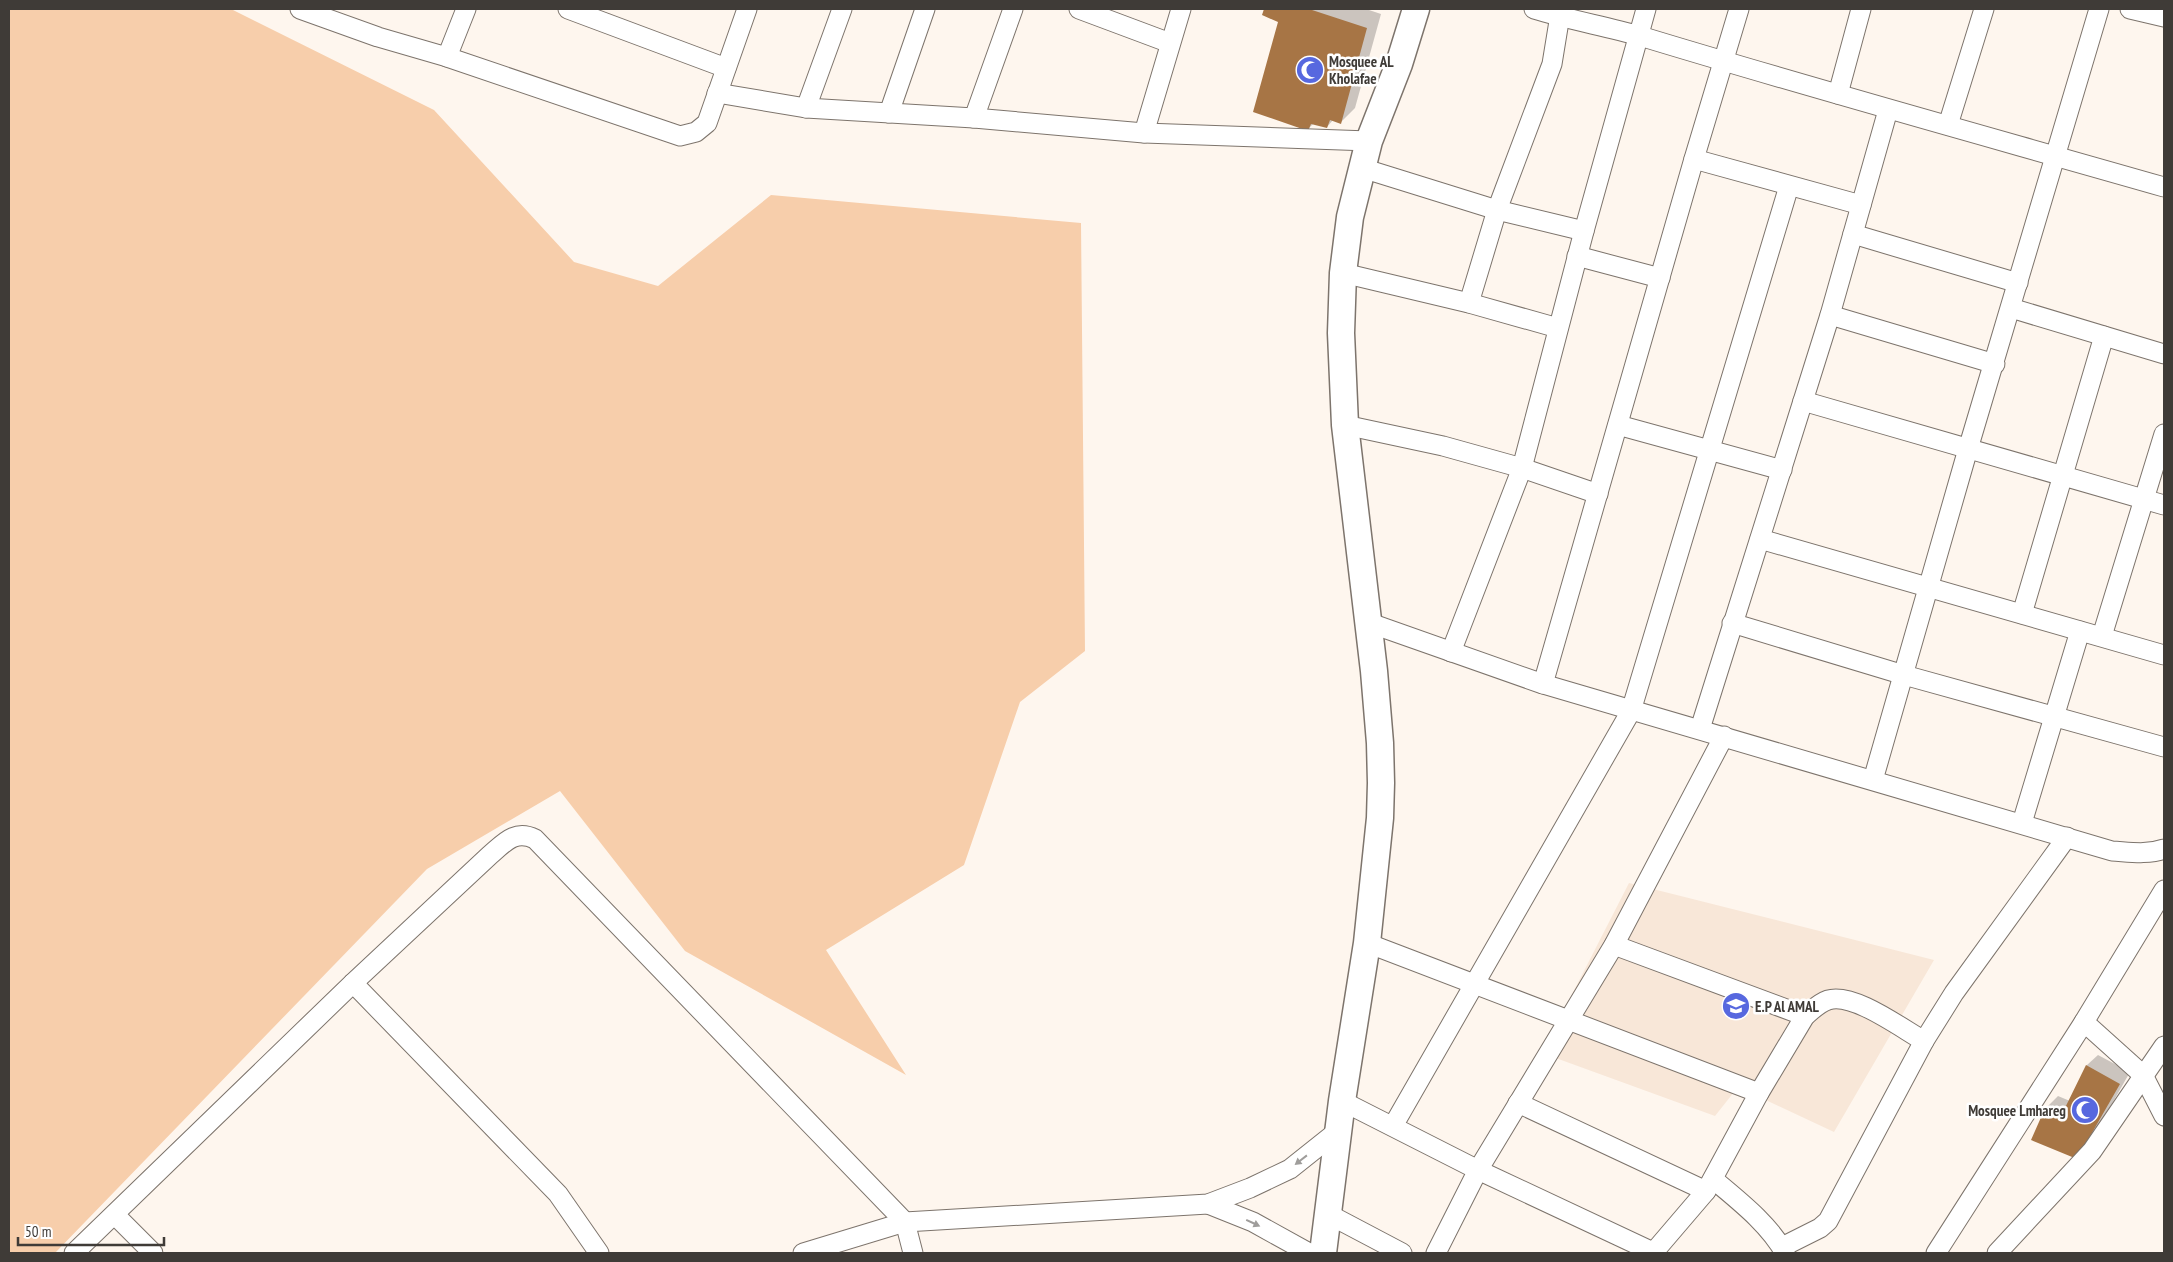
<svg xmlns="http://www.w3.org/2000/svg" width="2173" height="1262" viewBox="0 0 2173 1262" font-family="'PT Sans Narrow',sans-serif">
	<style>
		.built { fill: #f8e7d8 }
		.green { fill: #f7ceab }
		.shadow { fill: #0003 }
		.building { fill: #a77545 }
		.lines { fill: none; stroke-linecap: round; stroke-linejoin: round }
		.minor-casing { stroke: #7d746c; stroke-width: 21 }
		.secondary-casing { stroke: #7d746c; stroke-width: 29 }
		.minor { stroke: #fff; stroke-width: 19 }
		.secondary { stroke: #fff; stroke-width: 26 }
		.oneway { fill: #9f9d9b }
		.labels { text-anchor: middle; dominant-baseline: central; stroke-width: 5; stroke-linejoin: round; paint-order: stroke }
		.poi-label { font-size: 15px; font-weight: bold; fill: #3f3b37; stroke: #fff; text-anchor: start }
	</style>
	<rect width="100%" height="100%" fill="#fef6ee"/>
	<polygon class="built" points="1629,883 1934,960 1834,1132 1738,1087 1715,1116 1542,1053"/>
	<polygon class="green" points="9,9 231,9 434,110 574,262 658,286 771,195 1081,223 1085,651 1020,702 964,865 826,950 906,1075 685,951 560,791 427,869 55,1253 9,1253"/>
	<g class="shadow">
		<polygon points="1265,9 1366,9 1381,14 1355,108 1341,122 1333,120 1327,127 1314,123 1308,129 1280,21 1263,15"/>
		<polygon points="2098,1055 2130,1072 2088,1146 2047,1107 2058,1096 2070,1101 2087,1065"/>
	</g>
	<g class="building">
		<polygon points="1264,9 1309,9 1367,28 1341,124 1330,120 1327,128 1311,124 1308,131 1253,112 1278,22 1262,15"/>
		<polygon points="2086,1065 2120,1084 2077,1159 2031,1140 2046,1106 2062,1114"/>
	</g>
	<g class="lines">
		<defs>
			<g id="minor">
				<polyline points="300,9 378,37 447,57 680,136 696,132 707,123 747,9"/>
				<polyline points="568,9 726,68"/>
				<polyline points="1079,9 1170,43"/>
				<path d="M1534,9C1569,20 1605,26 1640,36C1814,89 1989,137 2164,187"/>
				<polyline points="2130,9 2164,17"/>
				<polyline points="447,57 466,9"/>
				<polyline points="717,93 806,108 974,118 1144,133 1369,141"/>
				<polyline points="1838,94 1861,9"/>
				<polyline points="806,108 842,9"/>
				<polyline points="889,113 925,9"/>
				<polyline points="974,118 1013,9"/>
				<polyline points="1948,125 1984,9"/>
				<polyline points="1144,133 1181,9"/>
				<polyline points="1694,159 1861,205"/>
				<polyline points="1362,168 1497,210 1584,231"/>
				<polyline points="1853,234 2018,283"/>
				<polyline points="1577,256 1660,278"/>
				<polyline points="1343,273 1469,303 1558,328"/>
				<polyline points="1469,303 1497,210 1552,64 1561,9"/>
				<polyline points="2011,308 2164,354"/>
				<polyline points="1830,315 1995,364"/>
				<polyline points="1803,401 2164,505"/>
				<polyline points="1345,425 1443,446 1522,468 1598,494"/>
				<polyline points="1618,425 1782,470"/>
				<polyline points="1760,539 2164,655"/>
				<polyline points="2022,614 2104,336"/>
				<path d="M1367,622L1543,684L2112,851C2130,852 2147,855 2164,849"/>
				<polyline points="1732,623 1904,675 2164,747"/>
				<polyline points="2102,636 2164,434"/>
				<polyline points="1451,652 1522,468 1584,231 1646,9"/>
				<polyline points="1543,684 1694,159 1739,9"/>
				<polyline points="1700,729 1830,315 1888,110"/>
				<polyline points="1873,780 1968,449 2099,9"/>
				<polyline points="2022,823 2080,631"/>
				<polyline points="1367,943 1759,1093"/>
				<polyline points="1614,945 1805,1016"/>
				<polyline points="353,983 558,1194 599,1253"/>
				<polyline points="2084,1022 2143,1075 2164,1116"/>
				<polyline points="1342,1101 1478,1170 1655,1253"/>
				<polyline points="1518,1103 1706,1191"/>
				<polyline points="1393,1126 1631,711 1789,186"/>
				<path d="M1713,1179C1739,1201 1768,1223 1785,1253"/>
				<polyline points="1208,1204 1253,1222 1309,1253"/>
				<polyline points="1328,1214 1402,1253"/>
				<polyline points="115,1215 153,1253"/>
				<polyline points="1782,1247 1820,1228 1828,1221 1924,1041 1954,993 2067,837"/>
				<path d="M74,1253L353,983L490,855C504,843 515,829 535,839L905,1222L913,1253"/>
				<polyline points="803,1253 905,1222 1208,1204 1250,1188 1290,1169 1339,1130"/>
				<polyline points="1436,1253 1478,1170 1614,945 1724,736"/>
				<path d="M1653,1253L1706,1191L1759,1093L1805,1016C1812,1010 1819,1003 1828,1000C1853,992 1901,1028 1924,1041"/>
				<polyline points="1936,1253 2084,1022 2164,890"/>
				<polyline points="1997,1253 2092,1151 2164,1046"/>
			</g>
			<polyline id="secondary" points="1323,1253 1342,1101 1367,943 1380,818 1381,783 1380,743 1374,671 1345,425 1341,333 1343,273 1350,217 1369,141 1399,64 1416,9"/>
		</defs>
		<use href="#minor" class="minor-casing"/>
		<use href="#secondary" class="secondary-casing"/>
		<use href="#minor" class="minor"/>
		<use href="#secondary" class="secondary"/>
	</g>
	<defs><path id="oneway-solid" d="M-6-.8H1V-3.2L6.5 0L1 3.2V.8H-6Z" transform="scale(1.25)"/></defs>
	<g class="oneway">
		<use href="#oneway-solid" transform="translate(1301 1160) rotate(142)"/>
		<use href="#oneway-solid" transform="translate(1253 1223) rotate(25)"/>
	</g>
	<defs>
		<symbol id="mosque-disc" viewBox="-11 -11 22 22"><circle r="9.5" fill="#5768df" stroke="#fff"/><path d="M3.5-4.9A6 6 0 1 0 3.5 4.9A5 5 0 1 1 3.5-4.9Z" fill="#fff"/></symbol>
		<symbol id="school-disc" viewBox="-11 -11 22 22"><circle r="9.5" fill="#5768df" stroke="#fff"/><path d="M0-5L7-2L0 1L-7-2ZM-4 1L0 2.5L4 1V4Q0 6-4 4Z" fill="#fff"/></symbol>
	</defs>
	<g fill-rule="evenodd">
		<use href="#mosque-disc" x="1294" y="54" width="32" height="32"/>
		<use href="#school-disc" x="1720" y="990" width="32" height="32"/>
		<use href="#mosque-disc" x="2069" y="1094" width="32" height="32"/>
	</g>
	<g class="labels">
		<g class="poi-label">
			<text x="1329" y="61">Mosquee AL<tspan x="1329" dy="17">Kholafae</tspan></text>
			<text x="1755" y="1006">E.P Al AMAL</text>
			<text x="2066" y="1110" text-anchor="end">Mosquee Lmhareg</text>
		</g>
	</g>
	<rect width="2173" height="1262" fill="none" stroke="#3f3b37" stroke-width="20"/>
	<path d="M18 1237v8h146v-8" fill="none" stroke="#3f3b37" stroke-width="2.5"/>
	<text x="25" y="1237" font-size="15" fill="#3f3b37" stroke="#ffffff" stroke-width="4" paint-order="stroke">50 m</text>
</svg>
